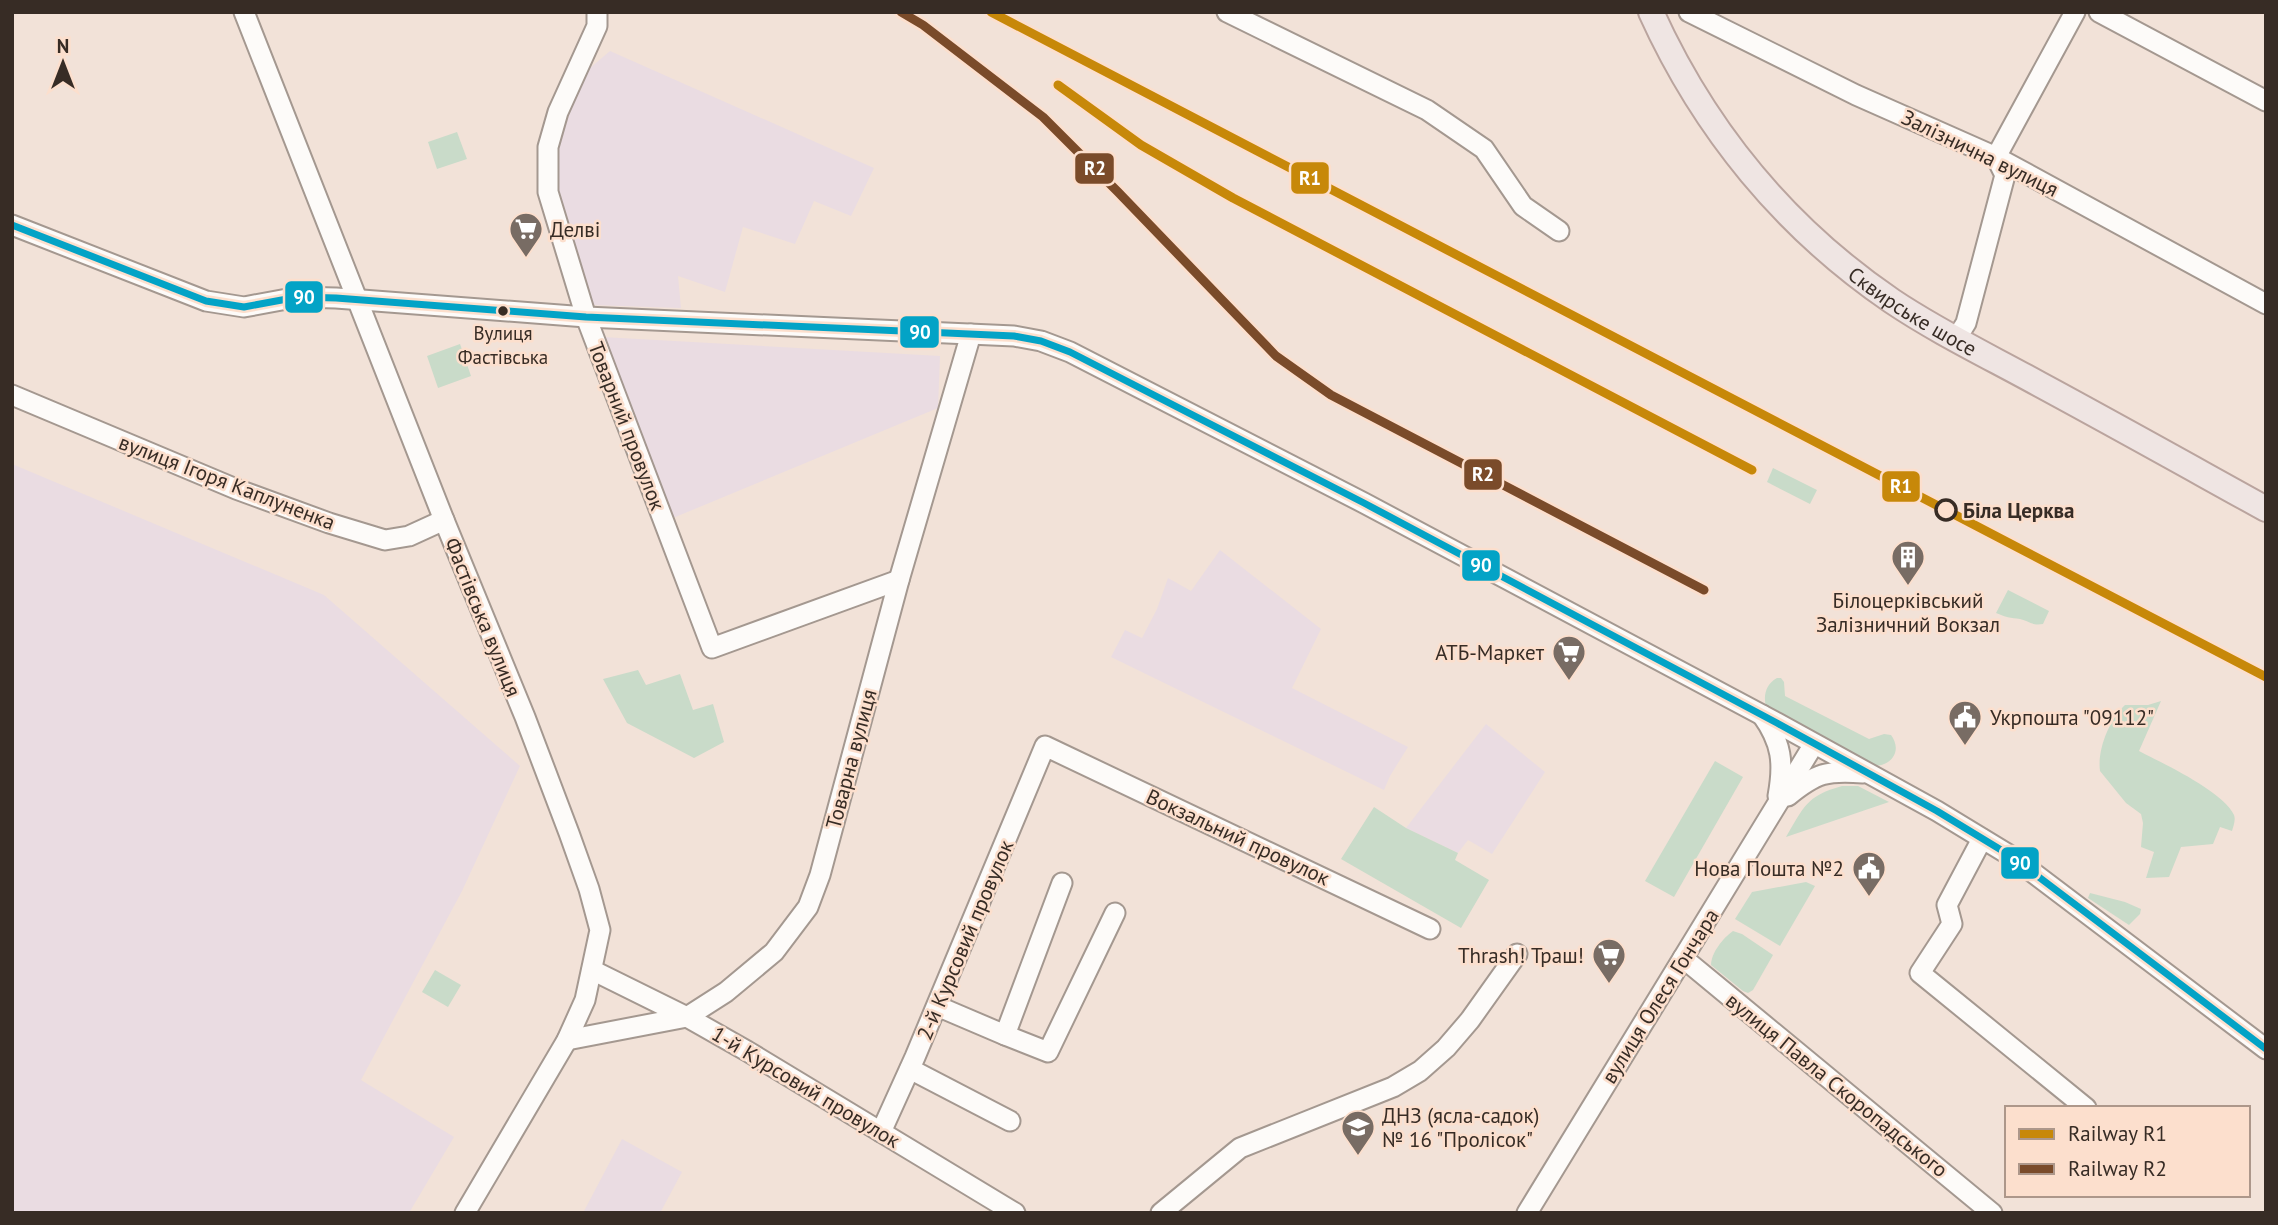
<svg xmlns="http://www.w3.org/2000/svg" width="2278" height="1225" viewBox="0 0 2278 1225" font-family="'PT Sans',sans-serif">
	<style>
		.industrial { fill: #eadce2 }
		.green { fill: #c9dbc9 }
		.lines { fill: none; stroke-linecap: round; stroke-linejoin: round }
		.minor-casing { stroke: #a49890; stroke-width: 23 }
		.major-casing { stroke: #baa49e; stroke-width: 28 }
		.minor { stroke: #fdfbf9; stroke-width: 19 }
		.major { stroke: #efe5e3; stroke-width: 24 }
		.bus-1-casing { stroke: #fcdfcd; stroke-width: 12 }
		.bus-1 { stroke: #03a3c6; stroke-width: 7 }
		.rail-1-casing { stroke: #fcdfcd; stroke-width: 14 }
		.rail-2-casing { stroke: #fcdfcd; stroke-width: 14 }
		.rail-1 { stroke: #c78809; stroke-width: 9 }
		.rail-2 { stroke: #7a4b2a; stroke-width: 9 }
		.bus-dot { fill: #372c25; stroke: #fcdfcd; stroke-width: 2.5 }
		.stop-dot { fill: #fcdfcd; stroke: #372c25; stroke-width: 3.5 }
		.labels { text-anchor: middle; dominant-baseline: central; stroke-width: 5; stroke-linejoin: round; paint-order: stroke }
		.bus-label { font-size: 19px; fill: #372c25; stroke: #fcdfcd }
		.street-label { font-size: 21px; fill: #372c25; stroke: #fcdfcd }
		.poi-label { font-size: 21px; fill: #372c25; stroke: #fcdfcd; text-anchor: start }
		.stop-label { font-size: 21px; font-weight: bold; fill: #372c25; stroke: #fcdfcd; text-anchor: start }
		.line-badge { stroke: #fcdfcd; stroke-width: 2.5 }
		.badge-label { font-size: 19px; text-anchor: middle; font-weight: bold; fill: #fff }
	</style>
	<rect width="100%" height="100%" fill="#f2e2d8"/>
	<g class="industrial">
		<polygon points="610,51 874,168 851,216 814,201 795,244 743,227 725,292 678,276 681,308 590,305 559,196 554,157 565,114 583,74"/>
		<polygon points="602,337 940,356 938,408 673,518"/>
		<polygon points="12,464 324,595 520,766 462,891 361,1080 454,1137 409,1213 12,1213"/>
		<polygon points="1220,550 1321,629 1292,688 1408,747 1390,776 1384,790 1111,657 1125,630 1142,638 1157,609 1168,578 1191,591"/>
		<polygon points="1486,724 1545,772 1492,854 1468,840 1458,853 1406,828"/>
		<polygon points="622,1139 682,1172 660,1213 583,1213"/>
	</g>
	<g class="green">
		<polygon points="457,132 467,159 437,169 428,142"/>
		<polygon points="460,344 471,376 438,388 427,356"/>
		<polygon points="1773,468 1817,490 1810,504 1767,482"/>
		<path d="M2008,590L2049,611L2043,624C2032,626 2029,621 2020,619C2011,618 2005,617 1996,613Z"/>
		<polygon points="638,670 646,685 680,674 693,710 713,704 724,742 694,758 627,723 603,679"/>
		<path d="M1777,678H1781L1784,682L1785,696L1869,739L1884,734L1891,735C1902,750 1893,765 1875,766L1766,707C1763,695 1766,684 1777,678Z"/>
		<path d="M2161,701L2139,751C2162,763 2223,791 2234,815C2236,820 2233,827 2232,831L2220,827L2213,844L2181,847L2169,877L2146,878L2154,852L2141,847L2143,823L2141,814L2126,803L2100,771C2097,749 2110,719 2125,705H2148Z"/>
		<polygon points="1715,761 1743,777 1674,897 1645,881"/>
		<path d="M1842,786H1858L1889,802L1786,837C1804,807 1806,796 1842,786Z"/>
		<polygon points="1374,807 1406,828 1458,853 1455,860 1489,880 1461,928 1341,859"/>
		<polygon points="1806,882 1815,886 1780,946 1735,919 1752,892"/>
		<polygon points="2090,893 2125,902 2141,909 2140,914 2129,925 2088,898"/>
		<path d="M1733,931L1742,934L1773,955L1753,990L1748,993L1743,991L1711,965C1711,953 1723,938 1733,931Z"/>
		<polygon points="435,970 461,985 448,1007 422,992"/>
	</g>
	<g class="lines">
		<defs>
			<g id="minor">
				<polyline points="244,12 444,520 525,717 569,833 589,889 600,930 585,1000 567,1040 465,1213"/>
				<polyline points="597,12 597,26 558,112 548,147 548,192 586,317 712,648 899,580"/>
				<polyline points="1227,12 1427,110 1484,149 1523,206 1559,231"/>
				<polyline points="1689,12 1856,95 1996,157 2266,304"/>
				<polyline points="2099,12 2266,101"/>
				<polyline points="12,225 206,301 244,307 298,297 336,298 586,317 1014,336 1041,341 1070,352 1364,503 1777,723 1937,811 2011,856 2266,1049"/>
				<polyline points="1956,339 1966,323 2005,175 1996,157 2075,12"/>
				<polyline points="12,395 236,489 329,523 385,540 409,536 444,520"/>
				<path d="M1762,715C1782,743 1784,763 1778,796"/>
				<path d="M1788,796C1816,773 1827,770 1863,773"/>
				<polyline points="1982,839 1947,905 1952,924 1920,973 2086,1108"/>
				<polyline points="1683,958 1992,1213"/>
				<polyline points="592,970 687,1017 747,1051 1015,1213"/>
				<polyline points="937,1006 1005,1035 1062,883"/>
				<polyline points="1005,1035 1048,1052 1115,913"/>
				<polyline points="567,1040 687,1017 726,992 774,952 808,907 820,875 899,580 971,334"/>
				<polyline points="910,1069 1010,1121"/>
				<polyline points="881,1132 915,1057 1045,746 1430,929"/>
				<polyline points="1161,1213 1240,1148 1393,1087 1420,1071 1446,1048 1470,1020 1517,954"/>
				<polyline points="1527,1213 1814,744"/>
			</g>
			<g id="major">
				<path id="s1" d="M1651,12C1704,129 1785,228 1892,301C1938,332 1990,357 2039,384C2115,425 2190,467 2266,509"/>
			</g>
		</defs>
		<use href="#minor" class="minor-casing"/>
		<use href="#major" class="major-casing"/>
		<use href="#minor" class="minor"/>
		<use href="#major" class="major"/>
		<defs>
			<polyline id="bus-1" points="12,225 206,301 244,307 298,297 336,298 586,317 1014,336 1041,341 1070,352 1364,503 1777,723 1937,811 2011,856 2266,1049"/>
		</defs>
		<use href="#bus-1" class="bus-1-casing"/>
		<use href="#bus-1" class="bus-1"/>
		<defs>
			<g id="rail-1">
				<polyline points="991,12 2266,677"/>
				<polyline points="1058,85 1141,145 1233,198 1752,470"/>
			</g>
			<polyline id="rail-2" points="901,12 923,25 1043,117 1118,192 1276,356 1331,395 1704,590"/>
		</defs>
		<use href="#rail-1" class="rail-1-casing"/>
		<use href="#rail-2" class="rail-2-casing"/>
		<use href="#rail-1" class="rail-1"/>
		<use href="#rail-2" class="rail-2"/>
	</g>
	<defs>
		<symbol id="supermarket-pin" viewBox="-11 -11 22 30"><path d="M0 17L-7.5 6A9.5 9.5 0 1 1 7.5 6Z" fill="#786c64" stroke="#fcdfcd"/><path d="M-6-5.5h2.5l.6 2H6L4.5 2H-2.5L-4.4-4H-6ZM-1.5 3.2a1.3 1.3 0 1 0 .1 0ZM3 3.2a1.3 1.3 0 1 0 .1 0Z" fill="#fff"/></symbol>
		<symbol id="building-pin" viewBox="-11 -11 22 30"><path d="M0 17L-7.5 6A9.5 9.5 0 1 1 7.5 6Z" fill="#786c64" stroke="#fcdfcd"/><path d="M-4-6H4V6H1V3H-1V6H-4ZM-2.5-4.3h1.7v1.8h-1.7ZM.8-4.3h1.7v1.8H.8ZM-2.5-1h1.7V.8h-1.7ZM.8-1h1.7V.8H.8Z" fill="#fff"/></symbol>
		<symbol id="civic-pin" viewBox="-11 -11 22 30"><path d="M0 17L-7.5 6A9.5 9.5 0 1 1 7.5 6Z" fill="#786c64" stroke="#fcdfcd"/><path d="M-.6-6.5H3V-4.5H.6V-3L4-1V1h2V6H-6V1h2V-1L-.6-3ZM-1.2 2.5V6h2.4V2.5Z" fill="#fff"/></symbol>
		<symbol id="school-pin" viewBox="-11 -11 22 30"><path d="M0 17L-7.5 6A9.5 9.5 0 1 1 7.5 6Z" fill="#786c64" stroke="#fcdfcd"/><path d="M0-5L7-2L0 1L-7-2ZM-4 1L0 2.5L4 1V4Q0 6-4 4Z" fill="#fff"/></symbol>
	</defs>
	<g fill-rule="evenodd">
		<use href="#supermarket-pin" x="507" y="210" width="38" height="52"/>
		<use href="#building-pin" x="1889" y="538" width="38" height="52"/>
		<use href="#supermarket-pin" x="1550" y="633" width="38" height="52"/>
		<use href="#civic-pin" x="1946" y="698" width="38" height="52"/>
		<use href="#civic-pin" x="1850" y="849" width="38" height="52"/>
		<use href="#supermarket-pin" x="1590" y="936" width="38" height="52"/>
		<use href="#school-pin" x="1339" y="1108" width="38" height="52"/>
	</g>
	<circle class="bus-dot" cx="503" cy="311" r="6"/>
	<circle class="stop-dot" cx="1946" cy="510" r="10"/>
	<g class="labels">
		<g class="bus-label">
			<text x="503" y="333">Вулиця<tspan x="503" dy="24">Фастівська</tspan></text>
		</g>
		<g class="street-label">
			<text transform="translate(1980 153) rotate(26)">Залізнична вулиця</text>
			<text stroke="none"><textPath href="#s1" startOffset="404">Сквирське шосе</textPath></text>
			<text transform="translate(627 426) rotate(69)">Товарний провулок</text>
			<text transform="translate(227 482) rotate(21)">вулиця Ігоря Каплуненка</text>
			<text transform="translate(483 617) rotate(68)">Фастівська вулиця</text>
			<text transform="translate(851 759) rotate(-75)">Товарна вулиця</text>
			<text transform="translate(1238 837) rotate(25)">Вокзальний провулок</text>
			<text transform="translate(965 940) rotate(-67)">2-й Курсовий провулок</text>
			<text transform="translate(1660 996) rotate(-58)">вулиця Олеся Гончара</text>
			<text transform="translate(1837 1085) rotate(39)">вулиця Павла Скоропадського</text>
			<text transform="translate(806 1087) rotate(31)">1-й Курсовий провулок</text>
		</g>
		<g class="poi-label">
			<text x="550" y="229">Делві</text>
			<text x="1908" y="600" text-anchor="middle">Білоцерківський<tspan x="1908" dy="24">Залізничний Вокзал</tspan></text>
			<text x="1544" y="652" text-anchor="end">АТБ-Маркет</text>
			<text x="1990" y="717">Укрпошта "09112"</text>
			<text x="1844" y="868" text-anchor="end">Нова Пошта №2</text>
			<text x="1584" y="955" text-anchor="end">Thrash! Траш!</text>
			<text x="1382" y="1115">ДНЗ (ясла-садок)<tspan x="1382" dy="24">№ 16 "Пролісок"</tspan></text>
		</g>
		<g class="stop-label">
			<text x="1963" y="510">Біла Церква</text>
		</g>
	</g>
	<g class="line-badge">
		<rect x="1074" y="152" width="41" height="33" rx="7" fill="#7a4b2a"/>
		<rect x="1290" y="161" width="40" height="34" rx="7" fill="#c78809"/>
		<rect x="284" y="280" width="40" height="34" rx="7" fill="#03a3c6"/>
		<rect x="899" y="315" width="41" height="34" rx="7" fill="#03a3c6"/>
		<rect x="1463" y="458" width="40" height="33" rx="7" fill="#7a4b2a"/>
		<rect x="1881" y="470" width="40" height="33" rx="7" fill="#c78809"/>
		<rect x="1461" y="549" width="40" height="33" rx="7" fill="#03a3c6"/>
		<rect x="2000" y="846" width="40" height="34" rx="7" fill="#03a3c6"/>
	</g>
	<g class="badge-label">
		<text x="1095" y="175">R2</text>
		<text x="1310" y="185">R1</text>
		<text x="304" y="304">90</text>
		<text x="920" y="339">90</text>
		<text x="1483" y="481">R2</text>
		<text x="1901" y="493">R1</text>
		<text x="1481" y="572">90</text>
		<text x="2020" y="870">90</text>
	</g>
	<rect width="2278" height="1225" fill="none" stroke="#372c25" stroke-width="28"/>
	<rect x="2005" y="1106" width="245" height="91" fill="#fcdfcd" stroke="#ad978a" stroke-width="2"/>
	<rect x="2019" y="1129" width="35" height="10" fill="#c78809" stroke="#ad978a" stroke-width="2"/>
	<text x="2068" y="1141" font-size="21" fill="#372c25">Railway R1</text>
	<rect x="2019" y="1164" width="35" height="10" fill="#7a4b2a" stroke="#ad978a" stroke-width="2"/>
	<text x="2068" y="1176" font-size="21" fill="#372c25">Railway R2</text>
	<g transform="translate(63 63)" stroke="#fcdfcd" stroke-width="5" paint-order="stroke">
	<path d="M0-5L12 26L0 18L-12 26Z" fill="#372c25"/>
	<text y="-10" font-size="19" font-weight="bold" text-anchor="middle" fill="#372c25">N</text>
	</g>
</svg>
